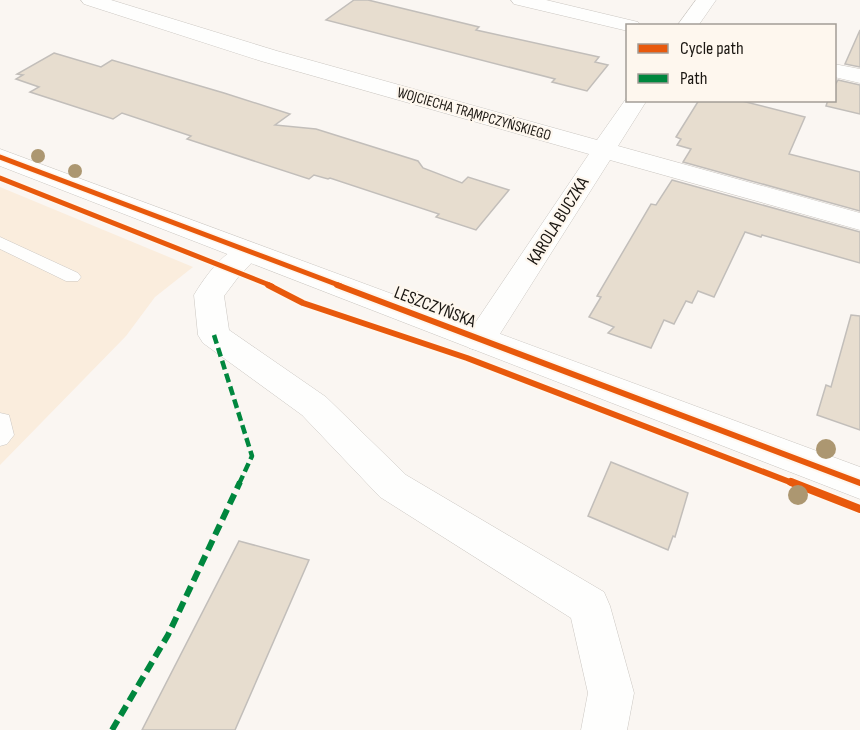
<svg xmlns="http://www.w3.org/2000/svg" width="860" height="730" viewBox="0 0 860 730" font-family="'Sofia Sans Condensed',sans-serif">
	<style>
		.green { fill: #faeddd }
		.building { fill: #e7ddcf; stroke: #c2beba; stroke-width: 1.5 }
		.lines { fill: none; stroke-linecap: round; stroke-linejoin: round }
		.lane-casing { stroke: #cbc7c2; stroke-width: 1 }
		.street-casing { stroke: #cbc7c2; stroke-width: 1 }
		.secondary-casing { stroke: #cbc7c2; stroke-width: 1 }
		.lane { fill: #fefefd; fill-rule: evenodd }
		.street { fill: #fefefd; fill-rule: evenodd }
		.secondary { fill: #fefefd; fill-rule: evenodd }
		.quiet-far1 { stroke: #00873e; stroke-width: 4.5; stroke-dasharray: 9 4.5; stroke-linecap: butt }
		.quiet { stroke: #00873e; stroke-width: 6; stroke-dasharray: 11 6; stroke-linecap: butt }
		.cycleway-far2-casing { stroke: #fef7ee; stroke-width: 8 }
		.cycleway-far1-casing { stroke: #fef7ee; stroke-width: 10 }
		.cycleway-casing { stroke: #fef7ee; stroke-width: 11 }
		.cycleway-far2 { stroke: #e8590c; stroke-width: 5 }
		.cycleway-far1 { stroke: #e8590c; stroke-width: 6 }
		.cycleway { stroke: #e8590c; stroke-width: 8 }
		.tree { fill: #ac9771 }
		.labels { text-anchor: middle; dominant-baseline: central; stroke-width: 4.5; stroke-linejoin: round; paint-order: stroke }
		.far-street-label { font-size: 15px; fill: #1b1712; stroke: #fef7ee }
		.street-label { font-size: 18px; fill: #1b1712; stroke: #fef7ee }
	</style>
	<rect width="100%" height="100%" fill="#faf6f2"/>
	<polygon class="green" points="0,187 193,267 155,297 126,336 0,465"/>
	<g class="building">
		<polygon points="354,0 368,0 479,27 476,30 599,57 595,62 608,65 587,91 552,82 555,79 326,20"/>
		<polygon points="860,30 860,67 845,64"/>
		<polygon points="54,53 101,67 112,60 224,93 290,114 275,125 316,129 418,161 423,168 462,183 468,177 509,190 476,230 436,217 439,214 330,178 328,179 314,175 309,179 187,139 191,136 122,113 113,119 30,92 39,87 16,79 23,75 17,74"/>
		<polygon points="838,80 860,85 860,114 826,106 828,100 834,100 834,87"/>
		<polygon points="699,100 738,100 805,117 789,154 860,172 860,211 683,162 691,149 677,145 681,139 676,137"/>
		<polygon points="672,180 860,232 860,263 762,235 761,237 745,232 714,297 698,291 692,303 686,301 674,324 664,320 651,348 608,333 614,327 589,317 601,297 597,296 651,204 656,205"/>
		<polygon points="851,315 860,316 860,430 817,415 826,385 831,387"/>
		<polygon points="611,462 688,493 675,537 673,536 668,550 588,516"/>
		<polygon points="239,541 309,560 235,730 142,730"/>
	</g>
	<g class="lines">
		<defs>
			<g id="lane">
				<polygon points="0,237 78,273 81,277 78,281 66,281 0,249"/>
				<polygon points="0,413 9,415 14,435 7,444 0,446"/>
			</g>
			<g id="street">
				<polygon points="81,0 111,0 277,51 597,140 628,96 628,100 647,100 618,146 860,213 860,230 610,160 491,348 480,351 469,348 464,340 469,332 589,154 261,61 84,4"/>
				<polygon points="511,0 546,0 638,22 641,26 628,26 628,31 514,4"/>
				<polygon points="696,0 716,0 698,26 677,26"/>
				<polygon points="834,64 860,69 860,83 834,77"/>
				<path d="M248,243L258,246L262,252L239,276L224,296L229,330L326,397L406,475L604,592L610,606L634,693L627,730H581L588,693L571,618L380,497L302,415L203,343L198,335L194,295C206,275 225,249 248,243Z"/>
			</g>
			<polygon id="secondary" points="0,149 860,467 860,499 0,166"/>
		</defs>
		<use href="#lane" class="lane-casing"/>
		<use href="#street" class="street-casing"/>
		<use href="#secondary" class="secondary-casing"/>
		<use href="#lane" class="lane"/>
		<use href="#street" class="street"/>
		<use href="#secondary" class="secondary"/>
		<polyline class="quiet-far1" points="214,335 252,456 239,484"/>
		<polyline class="quiet" points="112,730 168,635 240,482"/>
		<defs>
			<g id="cycleway-far2">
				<polyline points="0,157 341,286"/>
				<polyline points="0,178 272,286"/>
			</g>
			<g id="cycleway-far1">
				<polyline points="268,285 303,303 467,358 795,484"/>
				<polyline points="337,285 860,483"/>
			</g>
			<polyline id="cycleway" points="791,482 860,509"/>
		</defs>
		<use href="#cycleway-far2" class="cycleway-far2-casing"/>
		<use href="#cycleway-far1" class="cycleway-far1-casing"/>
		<use href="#cycleway" class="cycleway-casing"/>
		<use href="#cycleway-far2" class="cycleway-far2"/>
		<use href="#cycleway-far1" class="cycleway-far1"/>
		<use href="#cycleway" class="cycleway"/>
	</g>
	<g class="tree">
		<circle cx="38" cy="156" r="7"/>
		<circle cx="75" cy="171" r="7"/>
		<circle cx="415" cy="299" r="8"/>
		<circle cx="826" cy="449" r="10"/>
		<circle cx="798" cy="495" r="10"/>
	</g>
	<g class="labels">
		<g class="far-street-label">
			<text transform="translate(474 114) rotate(16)">WOJCIECHA TRĄMPCZYŃSKIEGO</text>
		</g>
		<g class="street-label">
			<text transform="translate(558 221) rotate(-58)">KAROLA BUCZKA</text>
			<text transform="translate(435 307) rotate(21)">LESZCZYŃSKA</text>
		</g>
	</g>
	<rect x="626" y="24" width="210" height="78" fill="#fef7ee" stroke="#a39d96" stroke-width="1.5"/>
	<rect x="638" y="44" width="30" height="9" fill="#e8590c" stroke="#a39d96" stroke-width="1.5"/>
	<text x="680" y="54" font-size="18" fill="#1b1712">Cycle path</text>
	<rect x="638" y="74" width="30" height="9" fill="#00873e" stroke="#a39d96" stroke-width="1.5"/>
	<text x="680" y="84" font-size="18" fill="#1b1712">Path</text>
</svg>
